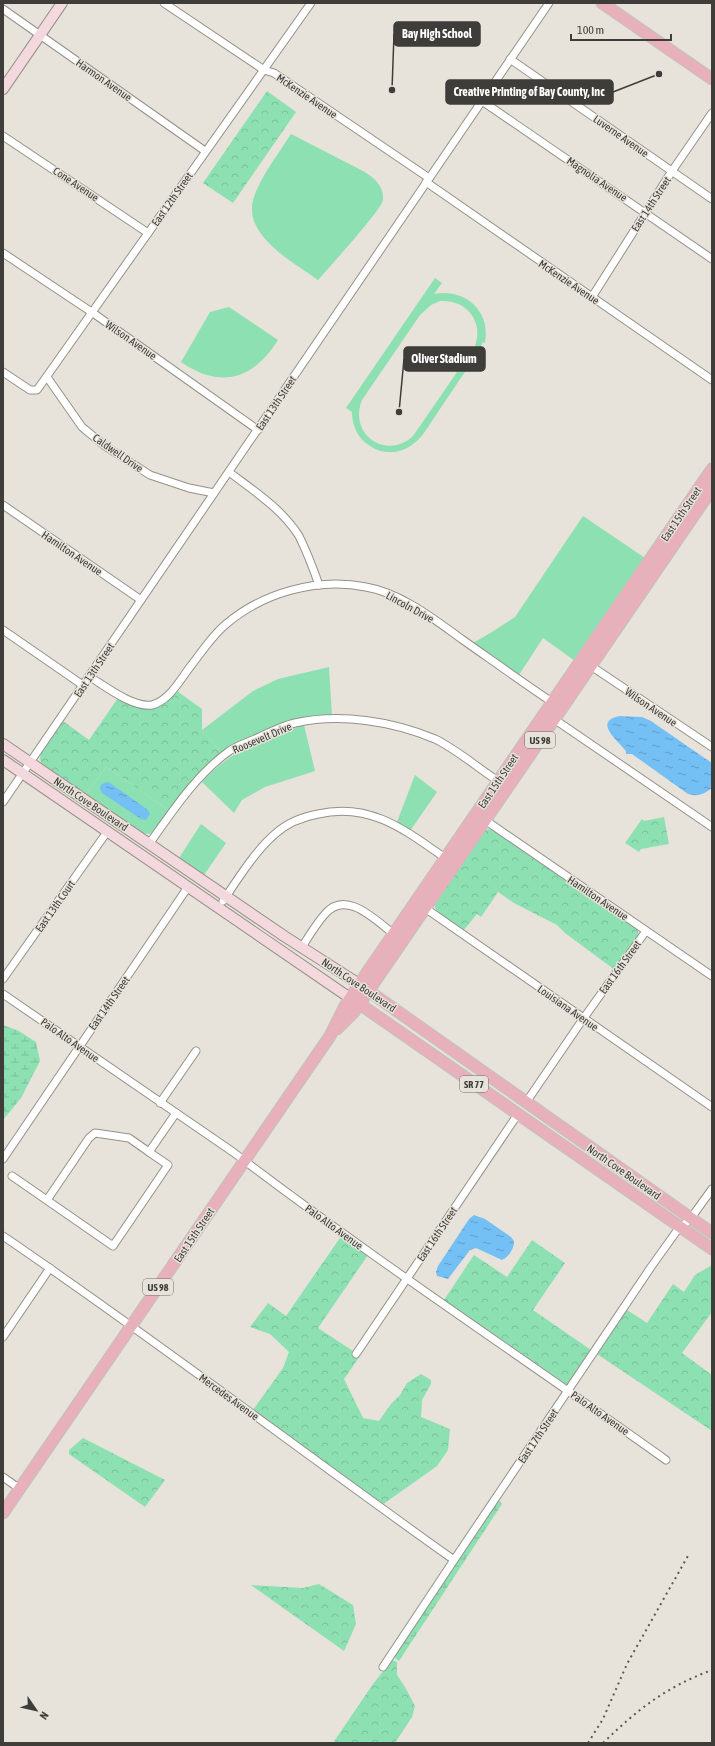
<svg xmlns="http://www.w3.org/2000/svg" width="715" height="1746" viewBox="0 0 715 1746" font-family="'Asap Condensed',sans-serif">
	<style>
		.green { fill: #8ce0b1; fill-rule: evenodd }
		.forest { fill: url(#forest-crowns) }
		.wetland { fill: url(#wetland-marsh) }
		.water { fill: url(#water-ripples) }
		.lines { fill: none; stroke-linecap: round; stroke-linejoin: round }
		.street-casing { stroke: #959188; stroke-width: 9 }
		.secondary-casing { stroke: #959188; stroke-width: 12 }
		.primary-casing { stroke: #c1c1c0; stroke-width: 13 }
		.street { stroke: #fff; stroke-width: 7 }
		.secondary { stroke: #f3d8dd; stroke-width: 10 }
		.primary { stroke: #e8b0bb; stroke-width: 11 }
		.rail { stroke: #595853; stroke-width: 2; stroke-dasharray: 2 4; stroke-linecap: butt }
		.labels { text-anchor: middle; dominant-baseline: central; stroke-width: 3; stroke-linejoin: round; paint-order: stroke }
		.shield { fill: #e7e3da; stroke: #716f69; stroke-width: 1 }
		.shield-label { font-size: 10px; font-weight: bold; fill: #3e3d39 }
		.street-label { font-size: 11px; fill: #3e3d39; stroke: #e7e3da }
		.leader { fill: none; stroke: #3e3d39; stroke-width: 1.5 }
		.callout-dot { fill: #3e3d39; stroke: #e7e3da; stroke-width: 1.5 }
		.callout { fill: #3e3d39; stroke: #3e3d39; stroke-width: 1.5 }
		.callout-label { font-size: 12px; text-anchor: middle; font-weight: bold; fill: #fff }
	</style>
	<defs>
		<pattern id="forest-crowns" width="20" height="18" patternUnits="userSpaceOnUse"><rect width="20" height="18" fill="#8ce0b1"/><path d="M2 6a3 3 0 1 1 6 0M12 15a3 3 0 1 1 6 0" fill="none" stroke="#7ac199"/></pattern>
		<pattern id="wetland-marsh" width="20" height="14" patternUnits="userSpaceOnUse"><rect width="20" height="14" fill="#8ce0b1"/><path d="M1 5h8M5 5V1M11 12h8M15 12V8" fill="none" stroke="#7ac199"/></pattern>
		<pattern id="water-ripples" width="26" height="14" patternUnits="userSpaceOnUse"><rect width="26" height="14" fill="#74c0f4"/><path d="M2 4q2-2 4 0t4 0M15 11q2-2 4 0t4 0" fill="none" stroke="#619dc7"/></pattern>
	</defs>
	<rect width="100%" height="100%" fill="#e7e3da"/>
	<g class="green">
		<path d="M291,134L363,171C374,178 384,185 383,200C382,209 328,269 318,280C293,262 241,235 254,197C261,176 279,153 291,134Z"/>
		<path d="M435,278L442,283L434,294C465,288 491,311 485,343L483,342L477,354C463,375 449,395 436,415C429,425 423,437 413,444C401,454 383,455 370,446C358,439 352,426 352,412L346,408ZM440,301C467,299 484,322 475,346L413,436C386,461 348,434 362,400L420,315L431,305Z"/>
		<path d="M229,307L278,340C253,380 220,389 181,362L210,312Z"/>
		<polygon points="583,516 645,558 575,661 543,638 519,675 473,643 492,632 515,617"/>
		<polygon points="329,667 332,716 292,720 238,742 221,753 202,730 253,691 278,679"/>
		<path d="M304,725L315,771L265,787L242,800L234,813L202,782C230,751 265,736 304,725Z"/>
		<polygon points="106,767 170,811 152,833 148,834 142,833 86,794"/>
		<polygon points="415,775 437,792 410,831 397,822"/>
		<polygon points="201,824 226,843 204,875 179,858"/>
	</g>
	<g class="forest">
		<polygon points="267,91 296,112 233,203 203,183"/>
		<path d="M177,691L202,709V730L221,753L215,758L170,811L106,767L86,794L41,763L40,758L41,753L63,721L89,740L118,698C144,708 156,717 177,691Z"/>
		<polygon points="664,817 669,844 641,849 639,852 625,843 642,819 644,821"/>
		<path d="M489,829L496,832L637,928L638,932V938L615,970L565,933L557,925L514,903L498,892L481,917L477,914L463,931C452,924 432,915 435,901L484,831Z"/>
		<polygon points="342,1235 368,1255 318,1328 353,1351 351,1354 357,1358 360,1356 344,1379 363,1418 379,1421 391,1404 400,1395 407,1383 421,1374 431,1380 431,1384 422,1400 421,1417 450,1429 448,1450 437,1466 382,1505 253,1410 283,1368 289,1352 270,1334 250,1327 268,1303 286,1316"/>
		<polygon points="532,1240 565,1263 533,1310 591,1350 567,1385 444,1300 474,1255 507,1277"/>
		<polygon points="712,1265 712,1312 682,1353 712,1375 712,1431 597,1354 627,1310 647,1323 673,1284 684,1292 695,1275"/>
		<polygon points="83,1438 165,1480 145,1507 69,1454 69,1450"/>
		<polygon points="319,1584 353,1605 356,1624 344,1651 251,1585 303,1588"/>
		<polygon points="392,1660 397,1662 397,1675 405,1687 415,1706 412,1717 395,1743 333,1743 373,1684"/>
	</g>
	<g class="wetland">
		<polygon points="3,1025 19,1031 36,1042 40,1061 21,1098 3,1120"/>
		<polygon points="499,1500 502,1504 399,1661 394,1657"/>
	</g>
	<g class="water">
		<path d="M620,716L642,717L651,721L706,759L712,763V788C704,794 698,797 688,794L632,754H626V751C618,741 592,721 620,716Z"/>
		<polygon points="106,782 110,783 148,810 150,814 146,820 141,819 102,793 100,788 101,785"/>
		<path d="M474,1215L485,1219L511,1237L514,1241C514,1249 509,1257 502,1260L476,1248L470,1250L448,1279L437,1276L436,1272L438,1266L469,1219Z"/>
	</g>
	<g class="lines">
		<defs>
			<g id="street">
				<polyline points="164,3 264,70 274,73 429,178"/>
				<polyline points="3,9 205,151"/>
				<polyline points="510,59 712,199"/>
				<polyline points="482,101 712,259"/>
				<polyline points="3,136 148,233"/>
				<polyline points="426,182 712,380"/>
				<polyline points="3,253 93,313 258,430"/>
				<polyline points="592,297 672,171 712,113"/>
				<polyline points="3,372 30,390 37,390 311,3"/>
				<polyline points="47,377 82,427 105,446 150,475 189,488 214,493"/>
				<path d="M229,472C254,491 282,509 299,536C307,552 313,568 319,585"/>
				<polyline points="3,505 141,600"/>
				<polyline points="3,630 84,686"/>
				<polyline points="591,666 712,747"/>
				<path d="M90,677C105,686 133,708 152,705C169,701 180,680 190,667C201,653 211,637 225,625C262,593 317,577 366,587C401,593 434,619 463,640C493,661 522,682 552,702"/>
				<polyline points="554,719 712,827"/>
				<polyline points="3,802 549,3"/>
				<polyline points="485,820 712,976"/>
				<path d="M149,844C172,812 196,775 228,752C236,746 246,743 255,739C268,733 282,726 295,723C340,713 392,721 435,739C456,749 478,768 498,781"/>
				<path d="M223,901C237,880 256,850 275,834C287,823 302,817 318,814C370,802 405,830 445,858"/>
				<polyline points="425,908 712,1107"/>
				<path d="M302,947C309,936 316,924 325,914C346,889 375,920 394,934"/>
				<polyline points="3,979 107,832"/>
				<path d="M3,994L233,1152C373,1259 522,1357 666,1460"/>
				<polyline points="527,1101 583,1019 646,931"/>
				<polyline points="160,1103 196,1051"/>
				<polyline points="3,1159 188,887"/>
				<polyline points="12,1176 113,1246 168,1165 149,1152 176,1113"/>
				<polyline points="47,1200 89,1138 95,1133 129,1138 149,1152"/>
				<path d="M3,1236C156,1340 303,1453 454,1560"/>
				<polyline points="3,1337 50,1268"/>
				<polyline points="356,1354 518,1114"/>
				<polyline points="3,1477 20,1489"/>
				<polyline points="383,1667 454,1560 651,1267 676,1232 691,1218 712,1189"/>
			</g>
			<g id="secondary">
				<polyline points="3,89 62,3"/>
				<polyline points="3,744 284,936 359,984"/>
				<polyline points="3,760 350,998"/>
			</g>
			<g id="primary">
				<polyline points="602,3 712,79"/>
				<polyline points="363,987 712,1233"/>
				<polyline points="354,1000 712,1249"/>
				<polyline points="337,1029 354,1012 712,489"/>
				<polyline points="3,1513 330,1036 345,1006 366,974 712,469"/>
			</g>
		</defs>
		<use href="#street" class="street-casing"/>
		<use href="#secondary" class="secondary-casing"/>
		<use href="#primary" class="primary-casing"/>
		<use href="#street" class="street"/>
		<use href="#secondary" class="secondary"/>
		<use href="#primary" class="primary"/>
		<g class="rail">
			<polyline points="588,1743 603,1719 627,1664 689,1554"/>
			<path d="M603,1743C638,1709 666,1687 712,1670"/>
		</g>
	</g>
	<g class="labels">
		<g class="shield">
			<rect x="525" y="732" width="30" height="16" rx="3"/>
			<rect x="460" y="1076" width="28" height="16" rx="3"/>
			<rect x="143" y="1279" width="30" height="16" rx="3"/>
		</g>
		<g class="shield-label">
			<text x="540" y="740">US 98</text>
			<text x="474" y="1084">SR 77</text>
			<text x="158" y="1287">US 98</text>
		</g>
		<g class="street-label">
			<text transform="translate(104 80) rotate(35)">Harmon Avenue</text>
			<text transform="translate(307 96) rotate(34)">McKenzie Avenue</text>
			<text transform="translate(621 136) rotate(35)">Luverne Avenue</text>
			<text transform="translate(597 179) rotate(34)">Magnolia Avenue</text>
			<text transform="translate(76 184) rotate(34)">Cone Avenue</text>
			<text transform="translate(172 199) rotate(-55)">East 12th Street</text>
			<text transform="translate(651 204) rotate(-57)">East 14th Street</text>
			<text transform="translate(569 282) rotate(34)">McKenzie Avenue</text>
			<text transform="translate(131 340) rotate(35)">Wilson Avenue</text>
			<text transform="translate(276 403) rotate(-56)">East 13th Street</text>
			<text transform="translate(118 453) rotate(35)">Caldwell Drive</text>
			<text transform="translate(681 514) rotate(-56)">East 15th Street</text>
			<text transform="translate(72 553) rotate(34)">Hamilton Avenue</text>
			<text transform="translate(410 607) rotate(29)">Lincoln Drive</text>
			<text transform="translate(94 670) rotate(-56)">East 13th Street</text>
			<text transform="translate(651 707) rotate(34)">Wilson Avenue</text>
			<text transform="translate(262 738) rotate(-23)">Roosevelt Drive</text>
			<text transform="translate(498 781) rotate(-56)">East 15th Street</text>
			<text transform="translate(91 804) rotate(34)">North Cove Boulevard</text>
			<text transform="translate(598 898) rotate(34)">Hamilton Avenue</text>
			<text transform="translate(55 906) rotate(-55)">East 13th Court</text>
			<text transform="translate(620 967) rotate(-54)">East 16th Street</text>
			<text transform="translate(359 985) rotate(34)">North Cove Boulevard</text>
			<text transform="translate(109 1003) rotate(-55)">East 14th Street</text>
			<text transform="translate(568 1008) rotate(35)">Louisiana Avenue</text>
			<text transform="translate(70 1040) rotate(35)">Palo Alto Avenue</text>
			<text transform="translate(624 1172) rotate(35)">North Cove Boulevard</text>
			<text transform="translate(334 1227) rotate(36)">Palo Alto Avenue</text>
			<text transform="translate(437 1234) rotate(-56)">East 16th Street</text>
			<text transform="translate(194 1235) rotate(-56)">East 15th Street</text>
			<text transform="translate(229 1397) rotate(36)">Mercedes Avenue</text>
			<text transform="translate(600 1413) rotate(35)">Palo Alto Avenue</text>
			<text transform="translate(538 1436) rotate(-56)">East 17th Street</text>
		</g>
	</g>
	<path class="leader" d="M392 90L394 34M659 74L613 92M399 412L404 359"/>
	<g class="callout-dot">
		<circle cx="392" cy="90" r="4"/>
		<circle cx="659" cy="74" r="4"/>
		<circle cx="399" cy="412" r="4"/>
	</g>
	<g class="callout">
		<rect x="394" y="22" width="86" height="24" rx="4"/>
		<rect x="446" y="80" width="167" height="24" rx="4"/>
		<rect x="404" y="347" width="81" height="24" rx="4"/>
	</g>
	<g class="callout-label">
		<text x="437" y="38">Bay High School</text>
		<text x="529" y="96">Creative Printing of Bay County, Inc</text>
		<text x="444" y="363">Oliver Stadium</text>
	</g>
	<rect width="715" height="1746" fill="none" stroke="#3e3d39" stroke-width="8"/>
	<g transform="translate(36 1710) rotate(124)" stroke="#e7e3da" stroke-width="3" paint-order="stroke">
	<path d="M0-3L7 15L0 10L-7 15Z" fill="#3e3d39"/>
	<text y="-6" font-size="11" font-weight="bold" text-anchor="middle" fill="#3e3d39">N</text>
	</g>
	<path d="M571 34v6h100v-6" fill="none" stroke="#3e3d39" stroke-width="2"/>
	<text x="577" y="34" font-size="12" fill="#3e3d39" stroke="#e7e3da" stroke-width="3" paint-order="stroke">100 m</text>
</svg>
